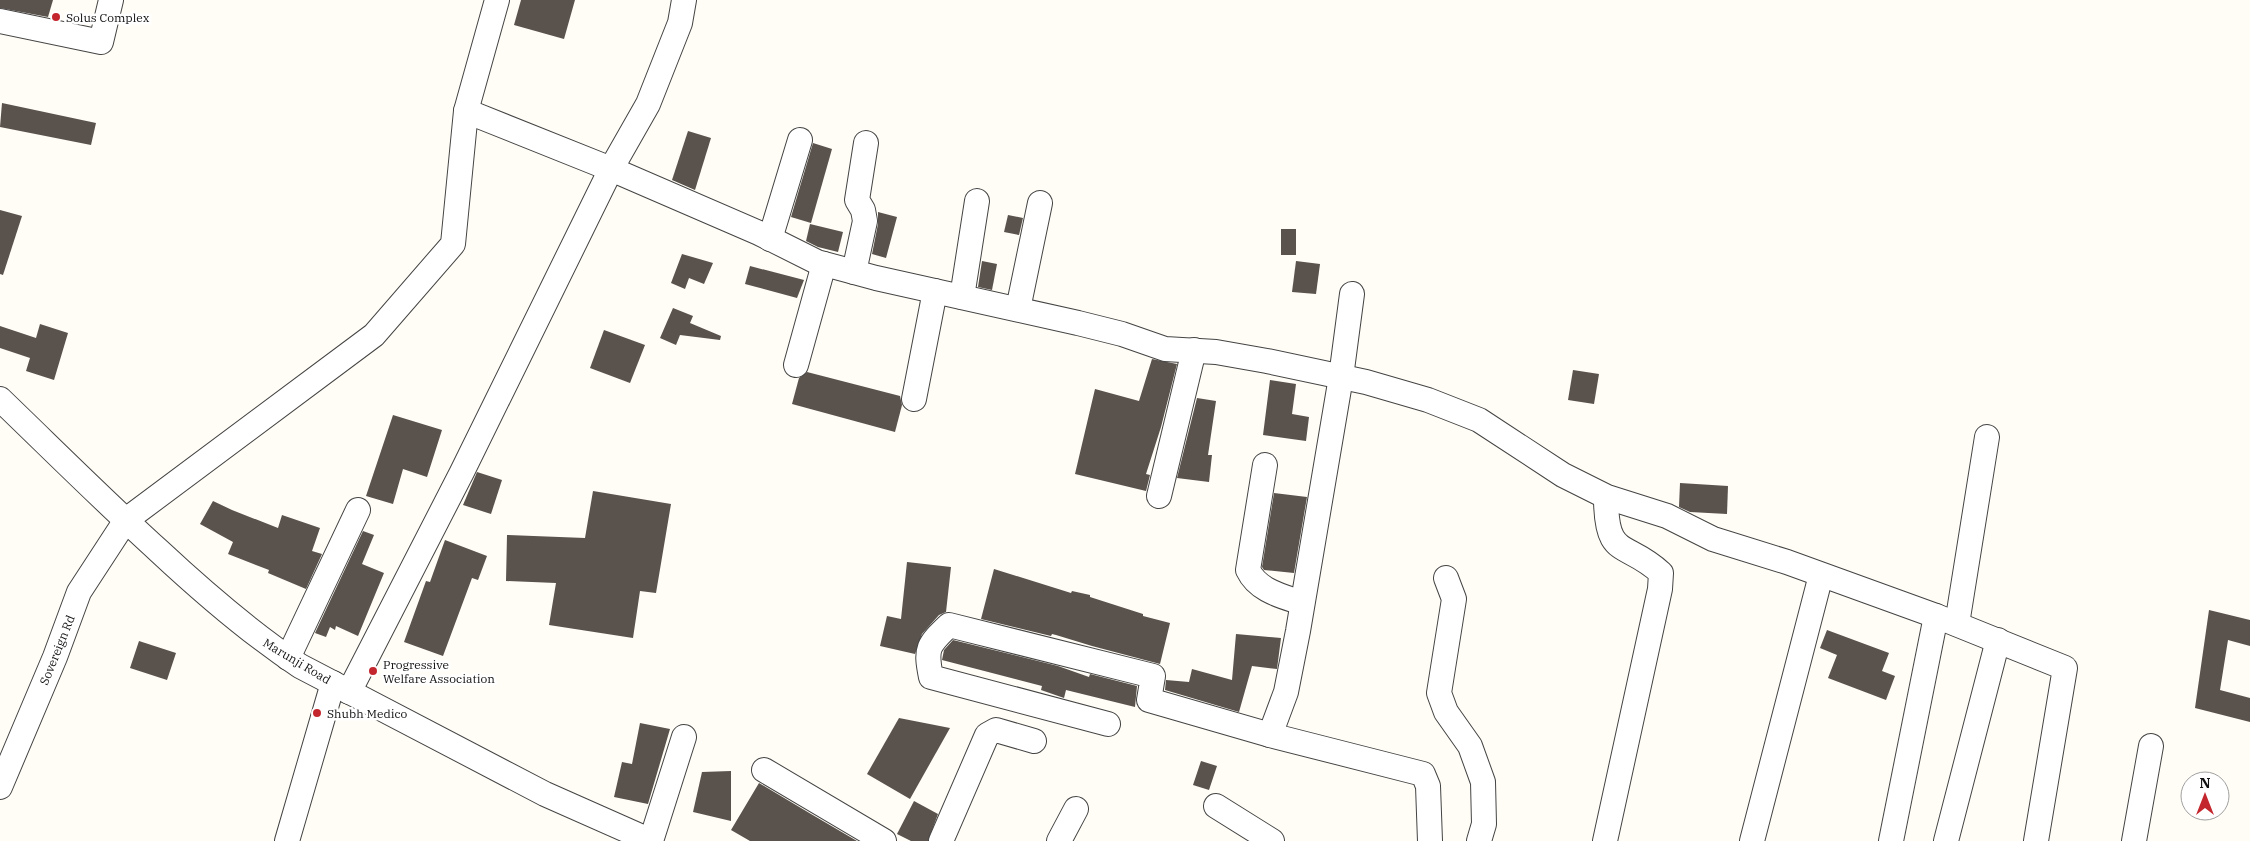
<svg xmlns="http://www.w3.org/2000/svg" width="2250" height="841" viewBox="0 0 2250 841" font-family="'IBM Plex Serif',serif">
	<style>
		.building { fill: #5a524d }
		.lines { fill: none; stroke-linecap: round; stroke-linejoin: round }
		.minor-casing { stroke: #444; stroke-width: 26 }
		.minor { stroke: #fff; stroke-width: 24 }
		.poi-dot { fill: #c4262e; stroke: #fff; stroke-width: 2 }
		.labels { text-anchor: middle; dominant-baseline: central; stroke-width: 5; stroke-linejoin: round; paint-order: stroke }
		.poi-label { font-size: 12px; fill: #111; stroke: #fff; text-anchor: start }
		.street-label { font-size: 12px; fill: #111; stroke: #fff }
	</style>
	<rect width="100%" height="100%" fill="#fffdf5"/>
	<g class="building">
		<polygon points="0,0 53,0 48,17 0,8"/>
		<polygon points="521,0 575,0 564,39 514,25"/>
		<polygon points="2,103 96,123 91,145 0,127"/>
		<polygon points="688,131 711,138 695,190 672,180"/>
		<polygon points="813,143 832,149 811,223 791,217"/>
		<polygon points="0,210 22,216 3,275 0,274"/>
		<polygon points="878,212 897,217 886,258 872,254 878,224"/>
		<polygon points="1008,215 1023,218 1019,235 1004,232"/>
		<polygon points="810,224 843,232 838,252 818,247 806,241"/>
		<rect x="1281" y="229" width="15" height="26"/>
		<polygon points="682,254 713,263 704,284 689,278 685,289 671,283"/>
		<polygon points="982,261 997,264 992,290 978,287"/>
		<polygon points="1296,261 1320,264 1316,294 1292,292"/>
		<polygon points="750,266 804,280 797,298 745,284"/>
		<polygon points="673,308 693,316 690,323 721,336 720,340 680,335 676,345 660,338"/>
		<polygon points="40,324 68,333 54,380 26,371 30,358 0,348 0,326 36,338"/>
		<polygon points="604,330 645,345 630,383 590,368"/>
		<polygon points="1152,359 1177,364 1161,427 1146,474 1150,475 1146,491 1075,474 1095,389 1139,401"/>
		<polygon points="1573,370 1599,374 1594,404 1568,400"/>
		<polygon points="807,372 900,396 902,405 895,432 792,404 799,378"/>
		<polygon points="1270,380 1296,384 1292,414 1309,417 1306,441 1263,435"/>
		<polygon points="1197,398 1216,401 1208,455 1212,455 1209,482 1177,478"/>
		<polygon points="393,415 442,430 427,477 403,469 393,504 366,496"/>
		<polygon points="477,472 502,480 491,514 463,505"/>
		<polygon points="1680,483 1728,486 1727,514 1690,512 1679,507"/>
		<polygon points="593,491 671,504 656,593 640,591 633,638 549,625 556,583 506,581 507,535 585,538"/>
		<polygon points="1274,493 1307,497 1294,573 1264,570 1262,567"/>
		<polygon points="213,501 232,510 278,528 282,515 320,528 312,551 322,554 306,589 268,573 269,570 228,554 233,542 200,524"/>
		<polygon points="363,531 374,535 362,564 384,573 358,636 336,626 335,630 330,627 326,637 315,633"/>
		<polygon points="445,540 487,556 478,580 472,578 443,656 404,642 426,581 430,582"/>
		<polygon points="907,562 951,567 946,612 939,615 922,634 915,654 880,646 887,616 901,619"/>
		<polygon points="994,569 1071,593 1072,591 1090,595 1090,597 1143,614 1143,616 1170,623 1160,664 1092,646 1056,635 1052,634 1051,636 981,619"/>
		<polygon points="2209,610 2250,620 2250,646 2228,640 2220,690 2250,698 2250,722 2195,708"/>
		<polygon points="1827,630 1889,653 1882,671 1895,676 1886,700 1828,678 1837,655 1820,648"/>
		<polygon points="1236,634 1281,638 1277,669 1252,666 1239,712 1165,690 1166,680 1189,682 1192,669 1232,680"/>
		<polygon points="953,640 1058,666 1089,677 1090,674 1137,686 1135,707 1066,690 1064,698 1041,690 1042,686 942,660 944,650"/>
		<polygon points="139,641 176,653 167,680 130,668"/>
		<polygon points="899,718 950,728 910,799 867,774"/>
		<polygon points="640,723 670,729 648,804 614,797 622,762 632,764"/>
		<polygon points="1201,761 1217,766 1209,790 1193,785"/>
		<polygon points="731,771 731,821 693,812 702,772"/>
		<polygon points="759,783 811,814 857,841 750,841 731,830"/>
		<polygon points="914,801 938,814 928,841 911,841 897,834"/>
	</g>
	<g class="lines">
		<defs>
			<g id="minor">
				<polyline points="0,21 101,42 111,0"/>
				<polyline points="466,111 611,169 759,233 817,262 876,278 1078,323 1122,334 1165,349 1216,352 1267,361 1366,382 1428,400 1479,420 1563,475 1607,497 1667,516 1713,539 1787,562 1936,616 2065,668 2036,841"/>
				<polyline points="770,239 800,140"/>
				<polyline points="854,272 865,221 863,210 857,200 866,143"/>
				<polyline points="1352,294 1341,377 1298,631 1286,692 1270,735 1423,774 1428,786 1430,841"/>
				<polyline points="962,297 977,201"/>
				<polyline points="1018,309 1040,203"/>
				<polyline points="796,365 824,264"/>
				<path d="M0,399C53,450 105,502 159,551C204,593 249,632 300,666L545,794L651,841"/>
				<polyline points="914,399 935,291"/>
				<path d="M1265,465L1248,570C1258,591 1282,596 1302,603"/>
				<polyline points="1159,496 1194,350"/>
				<polyline points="1446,578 1454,599 1439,693 1446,712 1470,746 1483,782 1484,824 1479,841"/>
				<polyline points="1957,624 1987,437"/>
				<polyline points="288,658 358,510"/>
				<polyline points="349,692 462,472 611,169 648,104 680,23 684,0"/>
				<path d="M1108,724L931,677C925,648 928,645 949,625L1153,676L1149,700L1270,735"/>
				<polyline points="764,770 884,841"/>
				<polyline points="0,787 55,657 79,592 126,520 374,335 453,244 466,111 497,0"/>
				<polyline points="1216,806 1272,841"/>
				<polyline points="287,841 333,683"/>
				<polyline points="651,841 684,737"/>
				<polyline points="941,841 987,735 996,730 1034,741"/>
				<polyline points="1059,841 1076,809"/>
				<path d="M1605,841L1660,589L1661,573C1625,540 1606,560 1606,497"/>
				<polyline points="1752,841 1821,575"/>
				<polyline points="1891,841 1936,616"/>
				<polyline points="1946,841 1998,640"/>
				<polyline points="2134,841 2151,746"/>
			</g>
		</defs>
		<use href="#minor" class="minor-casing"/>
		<use href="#minor" class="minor"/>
	</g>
	<g class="poi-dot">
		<circle cx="56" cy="17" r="5"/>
		<circle cx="373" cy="671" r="5"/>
		<circle cx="317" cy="713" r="5"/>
	</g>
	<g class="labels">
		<g class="poi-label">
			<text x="66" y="17">Solus Complex</text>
			<text x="383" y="664">Progressive<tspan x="383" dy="14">Welfare Association</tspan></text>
			<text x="327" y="713">Shubh Medico</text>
		</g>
		<g class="street-label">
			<text transform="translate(57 650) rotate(-68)">Sovereign Rd</text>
			<text transform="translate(297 661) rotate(31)">Marunji Road</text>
		</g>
	</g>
	<g transform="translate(2205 796)"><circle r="24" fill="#ffffff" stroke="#a0a0a0"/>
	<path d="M0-4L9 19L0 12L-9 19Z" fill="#c4262e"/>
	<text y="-8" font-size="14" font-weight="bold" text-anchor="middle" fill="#111111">N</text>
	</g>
</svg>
